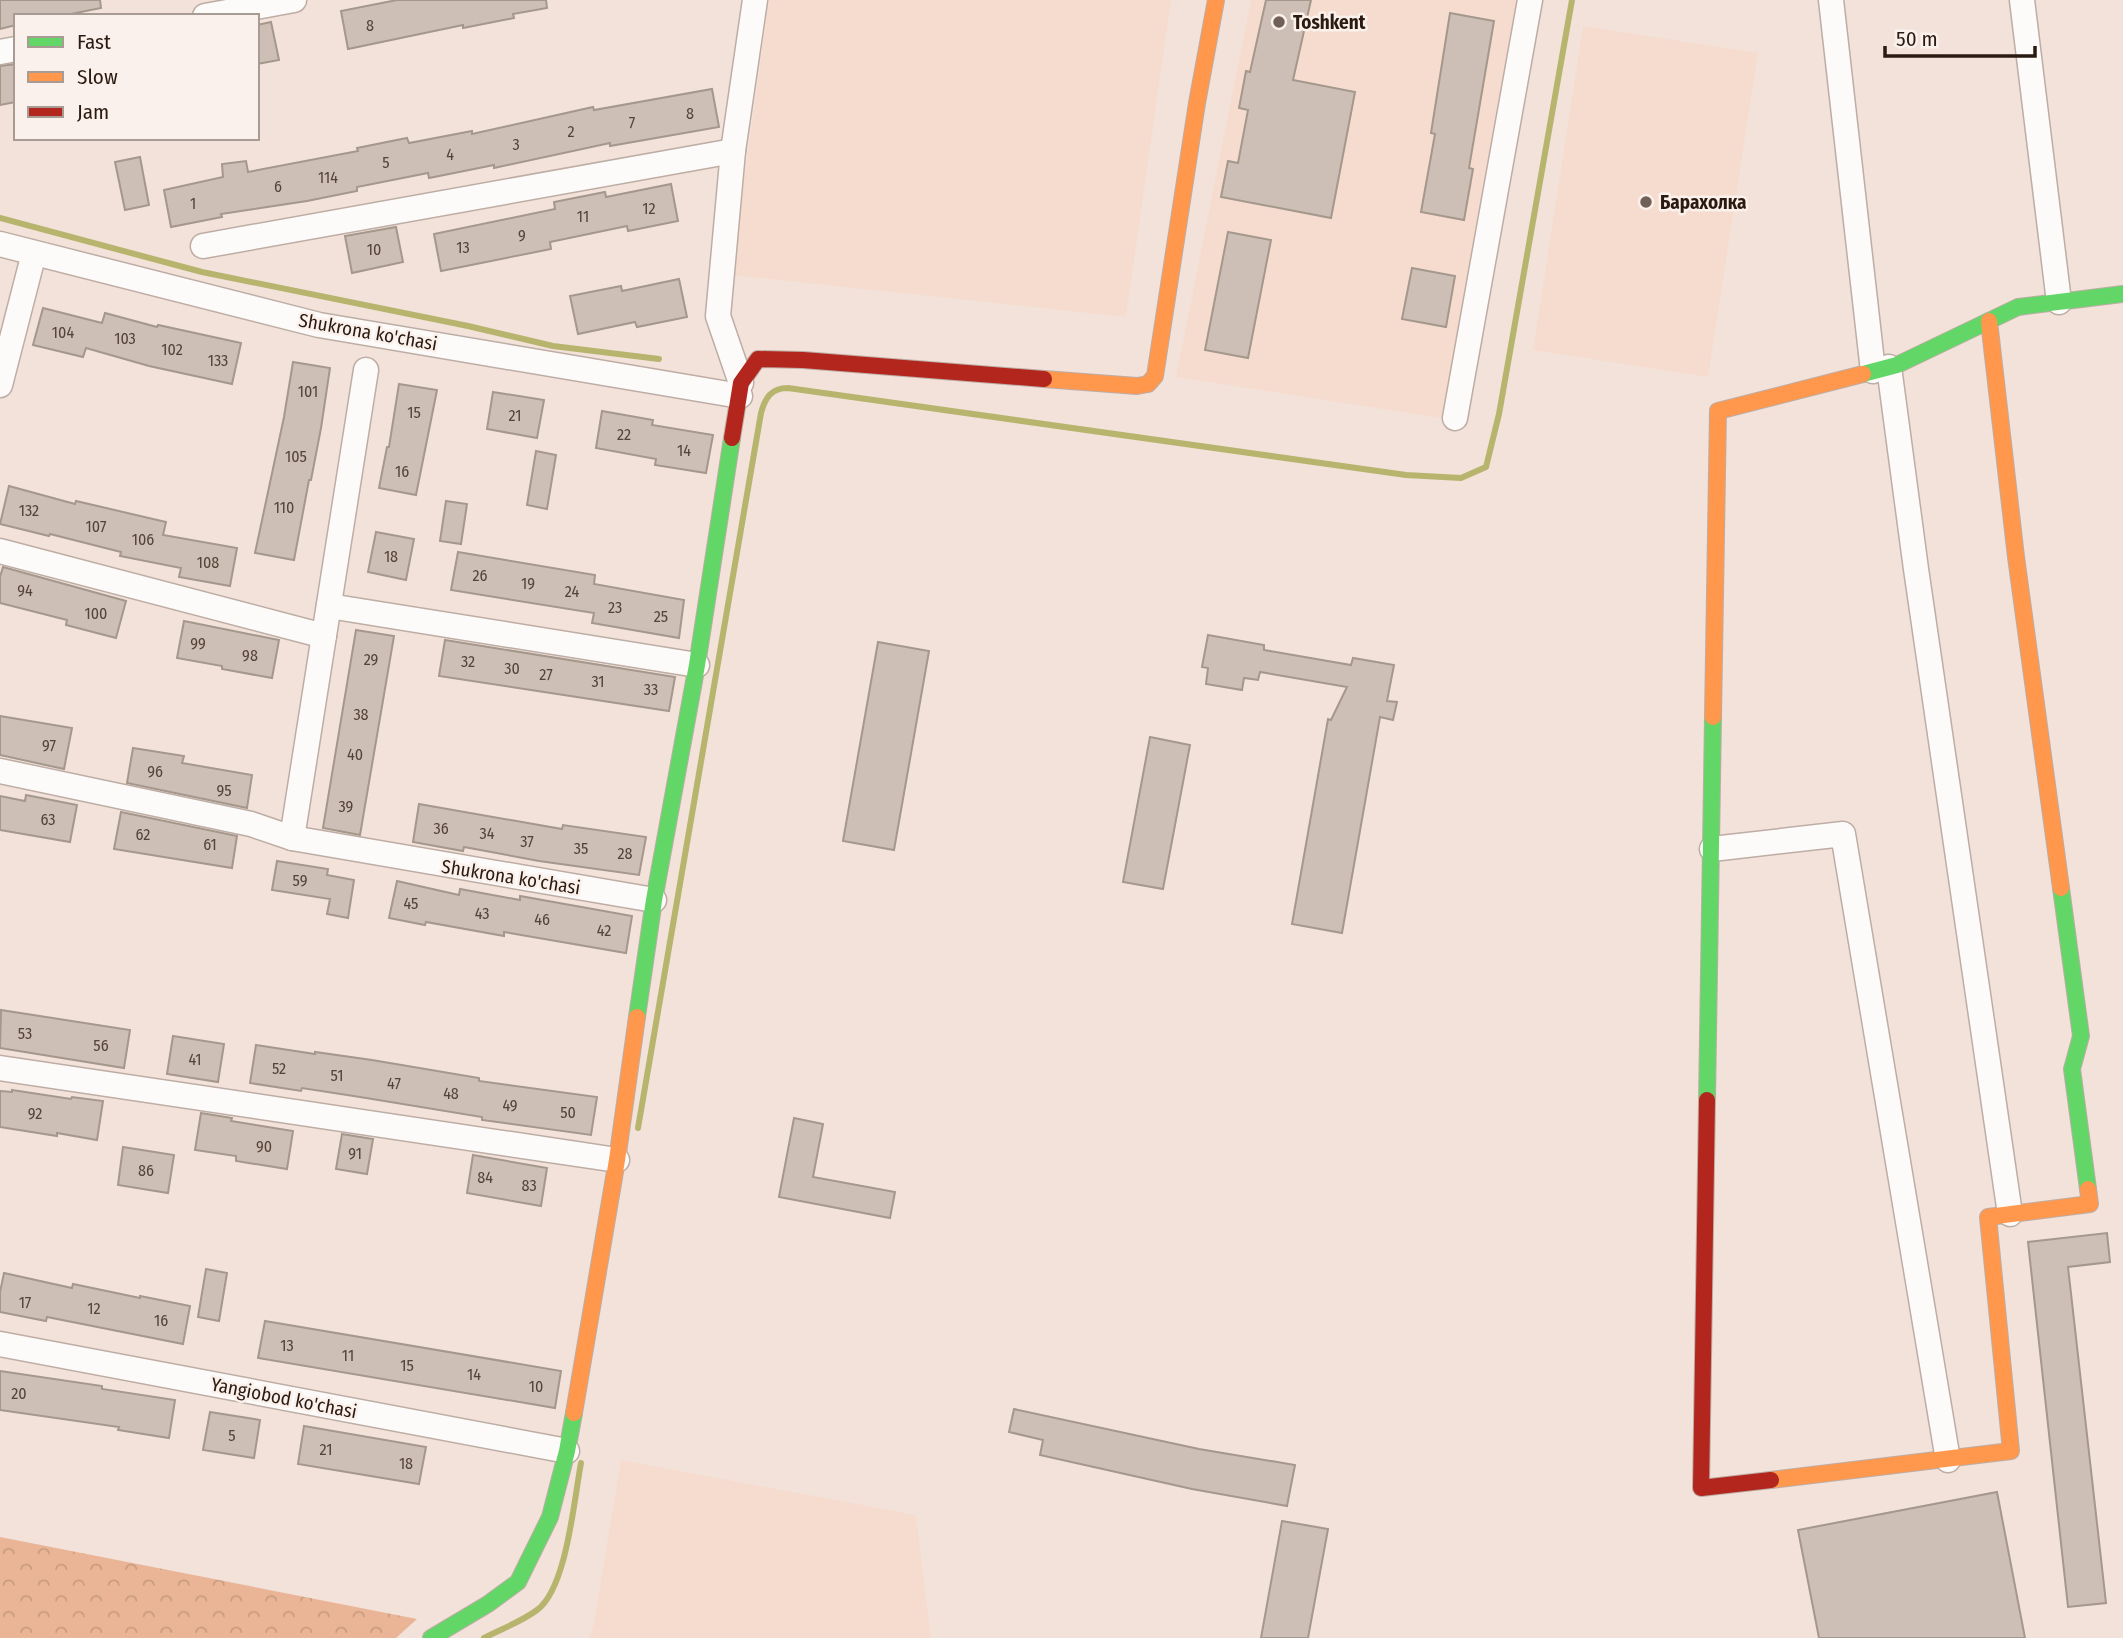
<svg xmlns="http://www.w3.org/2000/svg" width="2123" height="1638" viewBox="0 0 2123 1638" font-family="'Fira Sans Condensed',sans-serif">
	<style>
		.built { fill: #f6dcce }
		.forest { fill: url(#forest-crowns) }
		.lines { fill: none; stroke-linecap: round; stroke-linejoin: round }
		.stream { stroke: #b7b46e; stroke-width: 6 }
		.building { fill: #cdbfb5; stroke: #a4978c; stroke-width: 2 }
		.street-casing { stroke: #bdada5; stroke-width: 27 }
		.fast-casing { stroke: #bdada5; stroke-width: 18 }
		.slow-casing { stroke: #bdada5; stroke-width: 18 }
		.jam-casing { stroke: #bdada5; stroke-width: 18 }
		.street { stroke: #fdfbf9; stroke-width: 24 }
		.fast { stroke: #63d668; stroke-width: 16 }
		.slow { stroke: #ff974d; stroke-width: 16 }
		.jam { stroke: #b3261e; stroke-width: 16 }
		.poi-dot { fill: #716057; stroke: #fbf1ec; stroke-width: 2.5 }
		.labels { text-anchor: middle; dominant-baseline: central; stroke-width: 5; stroke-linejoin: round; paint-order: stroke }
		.number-label { font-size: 16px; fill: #544339 }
		.poi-label { font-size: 19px; font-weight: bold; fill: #2b1a10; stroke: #fbf1ec; text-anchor: start }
		.street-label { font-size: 19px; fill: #2b1a10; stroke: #fbf1ec }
	</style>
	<defs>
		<pattern id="forest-crowns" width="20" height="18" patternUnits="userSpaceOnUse" patternTransform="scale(1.75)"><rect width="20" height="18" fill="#eab596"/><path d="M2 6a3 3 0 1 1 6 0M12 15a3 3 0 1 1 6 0" fill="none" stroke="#c99b80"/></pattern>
	</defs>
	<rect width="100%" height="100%" fill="#f2e2da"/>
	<g class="built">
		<polygon points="769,0 1171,0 1126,317 731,275"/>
		<polygon points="1251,0 1519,0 1441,418 1176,377"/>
		<polygon points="1583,26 1758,53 1708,377 1533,350"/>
		<polygon points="621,1460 916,1515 931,1638 589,1638 594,1623"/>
	</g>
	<polygon class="forest" points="0,1537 417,1619 396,1638 0,1638"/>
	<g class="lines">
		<g class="stream">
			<polyline points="0,218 202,272 468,326 553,346 659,359"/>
			<path d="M638,1128L761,413C765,398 771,388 788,388L1406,475L1461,478L1486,467L1499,414L1572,0"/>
			<path d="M484,1638C501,1629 521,1622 537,1610C567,1588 574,1499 581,1463"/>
		</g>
	</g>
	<g class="building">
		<polygon points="0,0 100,0 101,8 61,16 16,16 16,25 0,29"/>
		<polygon points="397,0 546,0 547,8 513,14 514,18 463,28 463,25 348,49 341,11"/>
		<polygon points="1266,0 1311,0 1293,80 1355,92 1331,218 1221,197 1228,161 1238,163 1248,110 1239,108 1246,71 1250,72"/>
		<polygon points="1450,13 1494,21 1469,168 1473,169 1464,220 1421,212 1435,134 1431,133"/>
		<polygon points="271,22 279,60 257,64 257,25"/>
		<polygon points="16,64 16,102 0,105 0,66"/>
		<polygon points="712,89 719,127 610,146 610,143 494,168 494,165 429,178 428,173 357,187 357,191 307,201 221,214 222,217 171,227 164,190 223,177 222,164 246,161 248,172 358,151 357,148 407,138 409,143 472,131 472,134 593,107 594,110"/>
		<polygon points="140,157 149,205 125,210 115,162"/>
		<polygon points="671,184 678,221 628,231 627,226 550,242 551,249 441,271 434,234 555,209 554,202 605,192 606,197"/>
		<polygon points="396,227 403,262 352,273 345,236"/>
		<polygon points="1228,232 1271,240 1248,358 1205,350"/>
		<polygon points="1412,268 1455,276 1446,327 1402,319"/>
		<polygon points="679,279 687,317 637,327 635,322 578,334 570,296 621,286 622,291"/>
		<polygon points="43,308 102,323 105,313 157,327 158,325 241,343 232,384 149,366 86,348 83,357 33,345"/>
		<polygon points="293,362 330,368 321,428 311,480 309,480 294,560 255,553 284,417"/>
		<polygon points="399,384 437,390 416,495 379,488 387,447 389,447"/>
		<polygon points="493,392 544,400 537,438 487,429"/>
		<polygon points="602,411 653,420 652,425 713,435 706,473 655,465 656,459 596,448"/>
		<polygon points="536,451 556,455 547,509 527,505"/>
		<polygon points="9,486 75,504 76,501 166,522 163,535 237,548 230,586 179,577 181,568 120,556 121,552 50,534 49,536 0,524"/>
		<polygon points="446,501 467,504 461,544 440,541"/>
		<polygon points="376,532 414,539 406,580 368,572"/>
		<polygon points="458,552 595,575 594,584 684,600 679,638 592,623 594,613 451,590"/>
		<polygon points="3,567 126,601 116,638 66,625 67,620 0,603 0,577"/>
		<polygon points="184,621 279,640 272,678 222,669 222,666 177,658"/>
		<polygon points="356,630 394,636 360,835 323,828"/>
		<polygon points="1208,635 1264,645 1264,650 1351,665 1353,658 1394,665 1387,701 1397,702 1393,720 1380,717 1342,933 1292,924 1328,719 1331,720 1347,687 1260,672 1258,680 1244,678 1242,690 1206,684 1208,668 1202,667"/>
		<polygon points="445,640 675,677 669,711 439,676"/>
		<polygon points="878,642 929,651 894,850 843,841"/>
		<polygon points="0,716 72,728 64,769 0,755"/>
		<polygon points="1150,737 1190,745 1163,889 1123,882"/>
		<polygon points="133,748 184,756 182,763 252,775 247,808 127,783"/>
		<polygon points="26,795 77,805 70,842 0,830 0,796 25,801"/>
		<polygon points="419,804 562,829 563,825 646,837 639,875 539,861 464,847 463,851 413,842"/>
		<polygon points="121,812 237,836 232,868 114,849"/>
		<polygon points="277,861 328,869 327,875 354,880 348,918 327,914 330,899 272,890"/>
		<polygon points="397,881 459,895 460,889 520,900 520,896 632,916 626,953 504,932 504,936 426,922 425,925 389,918"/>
		<polygon points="1,1010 130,1030 124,1068 0,1048"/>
		<polygon points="173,1036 224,1044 218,1082 167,1074"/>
		<polygon points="256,1045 315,1054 315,1052 372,1060 479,1078 479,1081 597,1097 591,1135 482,1120 482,1117 360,1097 302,1088 301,1091 250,1083"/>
		<polygon points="12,1090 71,1099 72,1097 103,1101 97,1140 57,1133 57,1136 0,1127 0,1091 12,1092"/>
		<polygon points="201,1113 232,1118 231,1121 293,1131 287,1169 236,1161 236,1156 195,1150"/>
		<polygon points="794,1118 823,1124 813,1177 895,1192 890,1218 779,1197"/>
		<polygon points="342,1134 373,1139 367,1174 336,1169"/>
		<polygon points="123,1147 174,1155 168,1193 118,1185"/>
		<polygon points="473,1155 547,1168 541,1206 467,1193"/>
		<polygon points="2107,1233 2110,1262 2068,1267 2106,1603 2068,1607 2028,1242"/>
		<polygon points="206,1269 227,1273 219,1321 198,1317"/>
		<polygon points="4,1273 72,1288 73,1284 140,1298 140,1296 190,1306 183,1344 47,1317 46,1321 0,1312 0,1292"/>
		<polygon points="265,1321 561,1371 555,1408 258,1358"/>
		<polygon points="0,1371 102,1386 102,1389 175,1400 169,1438 118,1430 119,1427 0,1410"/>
		<polygon points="1014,1409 1199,1449 1295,1465 1287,1506 1192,1489 1040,1455 1043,1440 1009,1432"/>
		<polygon points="210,1412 260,1420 254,1458 203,1450"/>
		<polygon points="304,1426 426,1447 419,1484 298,1464"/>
		<polygon points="1997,1492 2025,1638 1819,1638 1798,1530"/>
		<polygon points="1282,1521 1328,1529 1308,1638 1261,1638"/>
	</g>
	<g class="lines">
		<defs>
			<g id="street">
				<polyline points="1831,0 1873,371"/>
				<polyline points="2022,0 2059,302"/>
				<polyline points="205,16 294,0"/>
				<polyline points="0,52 16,49"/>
				<polyline points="0,244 319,325 740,396"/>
				<polyline points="203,246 733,151"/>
				<polyline points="1889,367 1916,569 2010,1214"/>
				<polyline points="741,383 718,316 733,151 755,0"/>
				<polyline points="0,385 34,253"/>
				<polyline points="1455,418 1530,0"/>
				<polyline points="0,551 324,636"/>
				<polyline points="329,606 697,665"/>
				<polyline points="0,771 251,824 292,838 654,900"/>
				<polyline points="292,838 366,370"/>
				<polyline points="1712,849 1843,834 1948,1460"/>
				<polyline points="0,1068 617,1160"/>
				<polyline points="0,1344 567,1451"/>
			</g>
			<g id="fast">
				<polyline points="1863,374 1897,365 2018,307 2123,294"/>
				<polyline points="2061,888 2081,1036 2072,1069 2088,1189"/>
				<polyline points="637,1017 654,900 697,665 732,438"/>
				<polyline points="1707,1100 1713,717"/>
				<polyline points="431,1638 488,1604 518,1582 550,1517 567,1451 574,1413"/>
			</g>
			<g id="slow">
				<polyline points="1989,321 2016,557 2061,888"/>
				<polyline points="1044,379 1137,386 1148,384 1155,376 1197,103 1216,0"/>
				<polyline points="1713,717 1718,411 1863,374"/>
				<polyline points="574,1413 617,1160 637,1017"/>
				<polyline points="1771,1480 2011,1451 1988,1217 2090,1204 2088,1189"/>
			</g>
			<g id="jam">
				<polyline points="732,438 741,383 758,359 803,360 1044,379"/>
				<polyline points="1707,1100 1701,1488 1771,1480"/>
			</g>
		</defs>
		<use href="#street" class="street-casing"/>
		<use href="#fast" class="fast-casing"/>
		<use href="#slow" class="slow-casing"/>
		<use href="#jam" class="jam-casing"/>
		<use href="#street" class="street"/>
		<use href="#fast" class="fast"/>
		<use href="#slow" class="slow"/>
		<use href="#jam" class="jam"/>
	</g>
	<g class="poi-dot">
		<circle cx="1279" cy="22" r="7"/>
		<circle cx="1646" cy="202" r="7"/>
	</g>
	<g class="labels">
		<g class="number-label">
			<text x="370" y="25">8</text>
			<text x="690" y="113">8</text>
			<text x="632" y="122">7</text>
			<text x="571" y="131">2</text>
			<text x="516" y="144">3</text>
			<text x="450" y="154">4</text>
			<text x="386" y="162">5</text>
			<text x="328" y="177">114</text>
			<text x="278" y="186">6</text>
			<text x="193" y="203">1</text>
			<text x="649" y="208">12</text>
			<text x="583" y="216">11</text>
			<text x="522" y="235">9</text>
			<text x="463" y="247">13</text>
			<text x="374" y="249">10</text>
			<text x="63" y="332">104</text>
			<text x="125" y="338">103</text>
			<text x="172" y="349">102</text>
			<text x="218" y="360">133</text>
			<text x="308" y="391">101</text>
			<text x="414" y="412">15</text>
			<text x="515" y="415">21</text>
			<text x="624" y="434">22</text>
			<text x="684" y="450">14</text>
			<text x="296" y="456">105</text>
			<text x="402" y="471">16</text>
			<text x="284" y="507">110</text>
			<text x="29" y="510">132</text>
			<text x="96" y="526">107</text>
			<text x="143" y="539">106</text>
			<text x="391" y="556">18</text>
			<text x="208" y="562">108</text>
			<text x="480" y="575">26</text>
			<text x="528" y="583">19</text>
			<text x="25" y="590">94</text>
			<text x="572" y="591">24</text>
			<text x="615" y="607">23</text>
			<text x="96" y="613">100</text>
			<text x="661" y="616">25</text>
			<text x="198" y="643">99</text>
			<text x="250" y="655">98</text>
			<text x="371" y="659">29</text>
			<text x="468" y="661">32</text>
			<text x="512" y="668">30</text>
			<text x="546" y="674">27</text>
			<text x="598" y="681">31</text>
			<text x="651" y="689">33</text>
			<text x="361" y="714">38</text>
			<text x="49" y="745">97</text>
			<text x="355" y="754">40</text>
			<text x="155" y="771">96</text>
			<text x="224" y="790">95</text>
			<text x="346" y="806">39</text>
			<text x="48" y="819">63</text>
			<text x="441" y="828">36</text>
			<text x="487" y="833">34</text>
			<text x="143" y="834">62</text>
			<text x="527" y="841">37</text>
			<text x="210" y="844">61</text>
			<text x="581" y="848">35</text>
			<text x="625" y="853">28</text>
			<text x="300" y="880">59</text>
			<text x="411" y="903">45</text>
			<text x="482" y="913">43</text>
			<text x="542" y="919">46</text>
			<text x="604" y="930">42</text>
			<text x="25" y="1033">53</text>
			<text x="101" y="1045">56</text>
			<text x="195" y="1059">41</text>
			<text x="279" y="1068">52</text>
			<text x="337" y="1075">51</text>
			<text x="394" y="1083">47</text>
			<text x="451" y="1093">48</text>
			<text x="510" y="1105">49</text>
			<text x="568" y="1112">50</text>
			<text x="35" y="1113">92</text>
			<text x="264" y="1146">90</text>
			<text x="355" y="1153">91</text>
			<text x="146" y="1170">86</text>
			<text x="485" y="1177">84</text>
			<text x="529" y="1185">83</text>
			<text x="25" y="1302">17</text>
			<text x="94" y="1308">12</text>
			<text x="161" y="1320">16</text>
			<text x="287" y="1345">13</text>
			<text x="348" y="1355">11</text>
			<text x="407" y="1365">15</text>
			<text x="474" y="1374">14</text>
			<text x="536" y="1386">10</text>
			<text x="19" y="1393">20</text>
			<text x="232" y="1435">5</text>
			<text x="326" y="1449">21</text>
			<text x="406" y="1463">18</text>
		</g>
		<g class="poi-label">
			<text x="1293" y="22">Toshkent</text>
			<text x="1660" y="202">Барахолка</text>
		</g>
		<g class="street-label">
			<text transform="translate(368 332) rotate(10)">Shukrona ko'chasi</text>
			<text transform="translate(511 877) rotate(9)">Shukrona ko'chasi</text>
			<text transform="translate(284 1398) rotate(11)">Yangiobod ko'chasi</text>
		</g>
	</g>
	<rect x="14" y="14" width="245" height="126" fill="#fbf1ec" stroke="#a89b94" stroke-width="2"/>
	<rect x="28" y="37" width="35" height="10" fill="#63d668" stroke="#a89b94" stroke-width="2"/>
	<text x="77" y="49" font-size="21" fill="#2b1a10">Fast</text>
	<rect x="28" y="72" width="35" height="10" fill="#ff974d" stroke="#a89b94" stroke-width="2"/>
	<text x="77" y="84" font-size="21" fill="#2b1a10">Slow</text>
	<rect x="28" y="107" width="35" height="10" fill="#b3261e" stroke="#a89b94" stroke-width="2"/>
	<text x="77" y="119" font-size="21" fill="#2b1a10">Jam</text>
	<path d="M1885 46v10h150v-10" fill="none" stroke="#2b1a10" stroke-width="3.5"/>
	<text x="1896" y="46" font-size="21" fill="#2b1a10" stroke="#fbf1ec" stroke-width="5" paint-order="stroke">50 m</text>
</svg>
